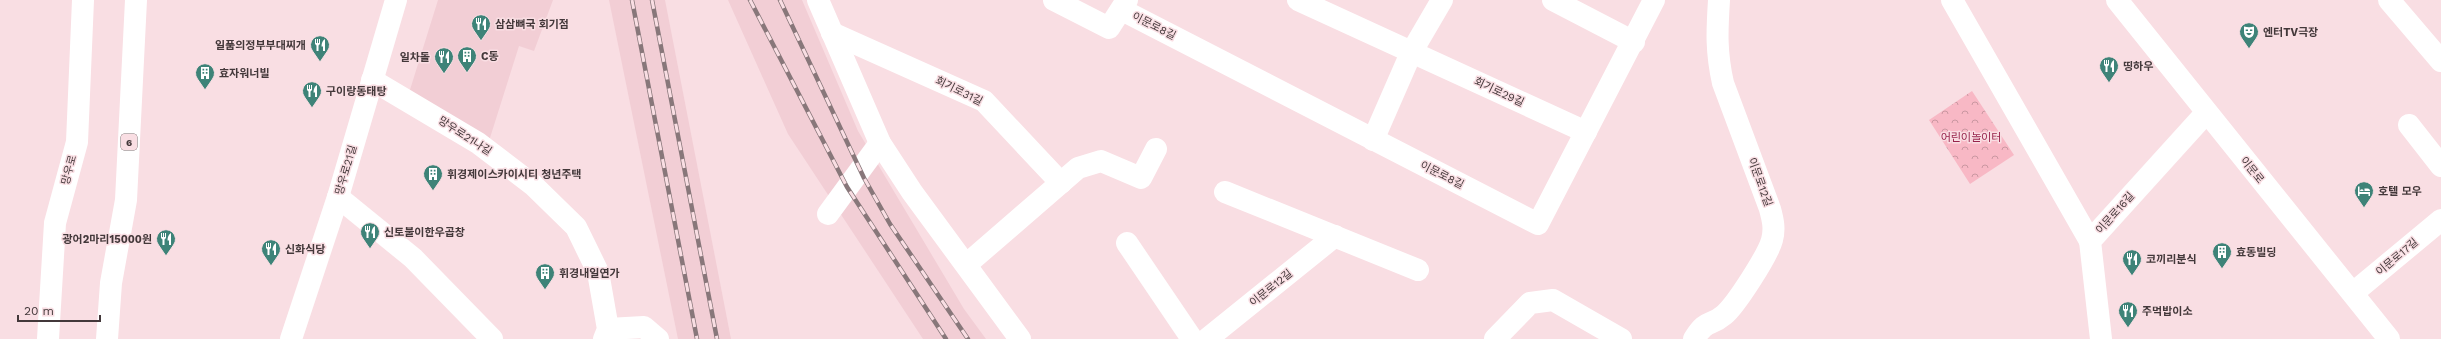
<svg xmlns="http://www.w3.org/2000/svg" width="2441" height="339" viewBox="0 0 2441 339" font-family="'Work Sans','Noto Sans KR',sans-serif">
	<style>
		.built { fill: #f2ced5 }
		.forest { fill: url(#forest-crowns) }
		.lines { fill: none; stroke-linecap: round; stroke-linejoin: round }
		.minor { stroke: #fff; stroke-width: 22 }
		.secondary { stroke: #fff; stroke-width: 22 }
		.primary { stroke: #fff; stroke-width: 22 }
		.rail-casing { stroke: #88777a; stroke-width: 4.5 }
		.rail { stroke: #f9dee3; stroke-width: 3; stroke-dasharray: 9; stroke-linecap: butt }
		.labels { text-anchor: middle; dominant-baseline: central; stroke-width: 3; stroke-linejoin: round; paint-order: stroke }
		.shield { fill: #f9dee3; stroke: #7a6a6d; stroke-width: 1 }
		.shield-label { font-size: 10px; font-weight: bold; fill: #43383a }
		.poi-label { font-size: 11px; font-weight: bold; fill: #43383a; stroke: #f9dee3; text-anchor: start }
		.street-label { font-size: 11px; fill: #43383a; stroke: #f9dee3 }
		.park-label { font-size: 11px; fill: #98244c; stroke: #f9dee3 }
	</style>
	<defs>
		<pattern id="forest-crowns" width="20" height="18" patternUnits="userSpaceOnUse"><rect width="20" height="18" fill="#f8b8c5"/><path d="M2 6a3 3 0 1 1 6 0M12 15a3 3 0 1 1 6 0" fill="none" stroke="#ca97a1"/></pattern>
	</defs>
	<rect width="100%" height="100%" fill="#f9dee3"/>
	<g class="built">
		<polygon points="438,0 553,0 534,51 519,46 489,141 404,109"/>
		<polygon points="609,0 665,0 731,339 678,339"/>
		<polygon points="728,0 802,0 858,131 964,309 986,339 923,339 788,134"/>
	</g>
	<polygon class="forest" points="1972,91 2014,155 1970,184 1929,120"/>
	<g class="lines">
		<g class="minor">
			<polyline points="818,0 880,143 912,192 1020,339"/>
			<polyline points="1054,0 1109,28 1127,0"/>
			<polyline points="1298,0 1586,132"/>
			<polyline points="1553,0 1634,42"/>
			<polyline points="1952,0 2090,241"/>
			<polyline points="2389,0 2441,61"/>
			<polyline points="1122,10 1538,224 1654,0"/>
			<polyline points="832,33 984,101 1061,183"/>
			<polyline points="372,80 478,143 533,185 576,227 598,272 608,329 604,339"/>
			<polyline points="2409,125 2441,166"/>
			<polyline points="1373,140 1411,53 1442,0"/>
			<polyline points="1225,192 1418,270"/>
			<polyline points="338,197 413,258 492,339"/>
			<polyline points="828,214 880,143"/>
			<polyline points="1127,243 1192,339"/>
			<polyline points="967,264 1078,168 1101,161 1141,178 1156,149"/>
			<polyline points="2353,293 2441,220"/>
			<polyline points="608,329 644,327 658,339"/>
			<polyline points="291,339 338,197 396,0"/>
			<polyline points="1207,339 1335,236"/>
			<polyline points="1495,339 1530,303 1553,300 1621,339"/>
			<path d="M1694,339C1707,318 1710,327 1724,315C1736,305 1768,255 1772,240C1775,229 1773,220 1770,209L1723,83C1716,52 1717,31 1719,0"/>
			<polyline points="2101,339 2090,241 2206,113"/>
		</g>
		<polyline class="secondary" points="2117,0 2389,339"/>
		<g class="primary">
			<polyline points="48,339 55,223 77,142 83,0"/>
			<polyline points="107,339 111,283 126,200 136,0"/>
		</g>
		<defs>
			<g id="rail">
				<polyline points="632,0 697,339"/>
				<polyline points="652,0 717,339"/>
				<polyline points="750,0 847,187 946,339"/>
				<polyline points="780,0 864,178 890,224 968,339"/>
			</g>
		</defs>
		<use href="#rail" class="rail-casing"/>
		<use href="#rail" class="rail"/>
	</g>
	<defs>
		<symbol id="restaurant-pin" viewBox="-11 -11 22 30"><path d="M0 17L-7.5 6A9.5 9.5 0 1 1 7.5 6Z" fill="#3e8378" stroke="#f9dee3"/><path d="M-5-6h1v4h1v-4h1v4h1v-4h1v5L-1.5 .5V6h-2V.5L-5-1ZM5-6V6H3V1.5H1.5Q1.5-4 5-6Z" fill="#fff"/></symbol>
		<symbol id="theatre-pin" viewBox="-11 -11 22 30"><path d="M0 17L-7.5 6A9.5 9.5 0 1 1 7.5 6Z" fill="#3e8378" stroke="#f9dee3"/><path d="M-5-5.5Q0-4 5-5.5V0Q5 5 0 6Q-5 5-5 0ZM-3.3-2.5H-1v1.5H-3.3ZM1-2.5H3.3v1.5H1ZM-2.8 1Q0 5.5 2.8 1Z" fill="#fff"/></symbol>
		<symbol id="building-pin" viewBox="-11 -11 22 30"><path d="M0 17L-7.5 6A9.5 9.5 0 1 1 7.5 6Z" fill="#3e8378" stroke="#f9dee3"/><path d="M-4-6H4V6H1V3H-1V6H-4ZM-2.5-4.3h1.7v1.8h-1.7ZM.8-4.3h1.7v1.8H.8ZM-2.5-1h1.7V.8h-1.7ZM.8-1h1.7V.8H.8Z" fill="#fff"/></symbol>
		<symbol id="hotel-pin" viewBox="-11 -11 22 30"><path d="M0 17L-7.5 6A9.5 9.5 0 1 1 7.5 6Z" fill="#3e8378" stroke="#f9dee3"/><path d="M-6-4.5h1.5V1H6V5H4.5V3h-9V5H-6ZM-4 0a1.8 1.8 0 1 1 3.6 0ZM.5 0V-2.5h3Q6-2.5 6 0Z" fill="#fff"/></symbol>
	</defs>
	<g fill-rule="evenodd">
		<use href="#restaurant-pin" x="470" y="13" width="22" height="30"/>
		<use href="#theatre-pin" x="2238" y="21" width="22" height="30"/>
		<use href="#restaurant-pin" x="309" y="34" width="22" height="30"/>
		<use href="#building-pin" x="456" y="45" width="22" height="30"/>
		<use href="#restaurant-pin" x="433" y="46" width="22" height="30"/>
		<use href="#restaurant-pin" x="2098" y="55" width="22" height="30"/>
		<use href="#building-pin" x="194" y="62" width="22" height="30"/>
		<use href="#restaurant-pin" x="301" y="80" width="22" height="30"/>
		<use href="#building-pin" x="422" y="163" width="22" height="30"/>
		<use href="#hotel-pin" x="2353" y="180" width="22" height="30"/>
		<use href="#restaurant-pin" x="359" y="221" width="22" height="30"/>
		<use href="#restaurant-pin" x="155" y="228" width="22" height="30"/>
		<use href="#restaurant-pin" x="260" y="238" width="22" height="30"/>
		<use href="#building-pin" x="2211" y="241" width="22" height="30"/>
		<use href="#restaurant-pin" x="2121" y="248" width="22" height="30"/>
		<use href="#building-pin" x="534" y="262" width="22" height="30"/>
		<use href="#restaurant-pin" x="2117" y="300" width="22" height="30"/>
	</g>
	<g class="labels">
		<rect class="shield" x="121" y="134" width="16" height="16" rx="3"/>
		<g class="shield-label">
			<text x="129" y="142">6</text>
		</g>
		<g class="poi-label">
			<text x="495" y="24">삼삼뼈국 회기점</text>
			<text x="2263" y="32">엔터TV극장</text>
			<text x="306" y="45" text-anchor="end">일품의정부부대찌개</text>
			<text x="481" y="56">C동</text>
			<text x="430" y="57" text-anchor="end">일차돌</text>
			<text x="2123" y="66">띵하우</text>
			<text x="219" y="73">효자워너빌</text>
			<text x="326" y="91">구이랑동태탕</text>
			<text x="447" y="174">휘경제이스카이시티 청년주택</text>
			<text x="2378" y="191">호텔 모우</text>
			<text x="384" y="232">신토불이한우곱창</text>
			<text x="152" y="239" text-anchor="end">광어2마리15000원</text>
			<text x="285" y="249">신화식당</text>
			<text x="2236" y="252">효동빌딩</text>
			<text x="2146" y="259">코끼리분식</text>
			<text x="559" y="273">휘경내일연가</text>
			<text x="2142" y="311">주먹밥이소</text>
		</g>
		<g class="street-label">
			<text transform="translate(1154 26) rotate(27)">이문로8길</text>
			<text transform="translate(959 91) rotate(26)">회기로31길</text>
			<text transform="translate(1499 92) rotate(25)">회기로29길</text>
			<text transform="translate(465 136) rotate(33)">망우로21나길</text>
			<text transform="translate(69 170) rotate(-75)">망우로</text>
			<text transform="translate(346 170) rotate(-74)">망우로21길</text>
			<text transform="translate(2252 170) rotate(51)">이문로</text>
			<text transform="translate(1442 175) rotate(27)">이문로8길</text>
			<text transform="translate(1760 182) rotate(70)">이문로12길</text>
			<text transform="translate(2115 213) rotate(-48)">이문로16길</text>
			<text transform="translate(2397 257) rotate(-40)">이문로17길</text>
			<text transform="translate(1271 288) rotate(-39)">이문로12길</text>
		</g>
		<g class="park-label">
			<text x="1971" y="137">어린이놀이터</text>
		</g>
	</g>
	<path d="M18 315v6h82v-6" fill="none" stroke="#43383a" stroke-width="2"/>
	<text x="24" y="315" font-size="12" fill="#43383a" stroke="#f9dee3" stroke-width="3" paint-order="stroke">20 m</text>
</svg>
